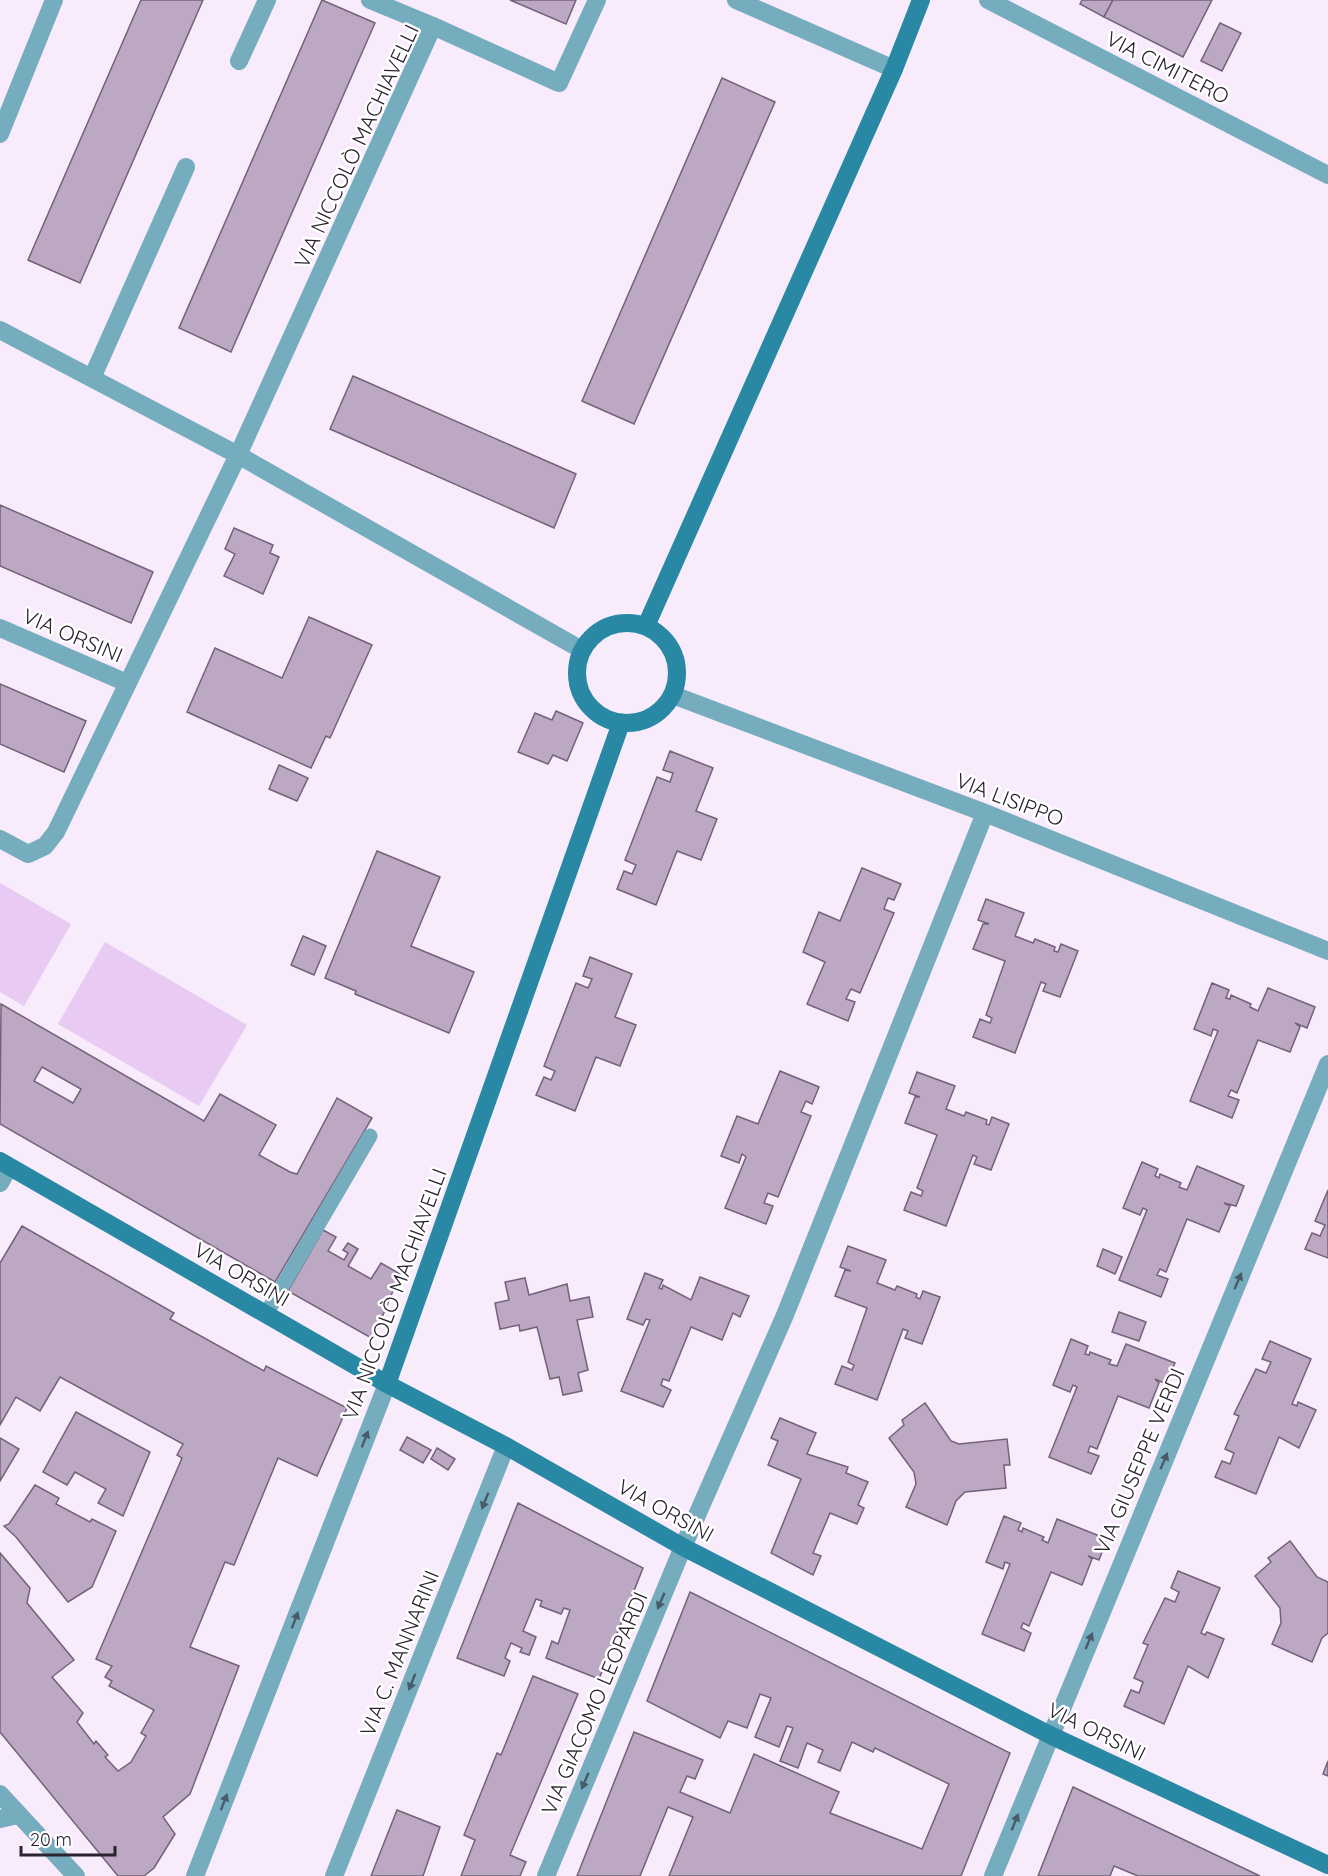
<svg xmlns="http://www.w3.org/2000/svg" width="1328" height="1876" viewBox="0 0 1328 1876" font-family="Quicksand,sans-serif">
	<style>
		.green { fill: #e8caf3 }
		.building { fill: #bda8c4; stroke: #74617a; stroke-width: 1.5; fill-rule: evenodd }
		.lines { fill: none; stroke-linecap: round; stroke-linejoin: round }
		.lane { stroke: #75acbe; stroke-width: 15 }
		.street { stroke: #75acbe; stroke-width: 18 }
		.secondary { stroke: #2989a4; stroke-width: 18 }
		.oneway { fill: #495a68 }
		.labels { text-anchor: middle; dominant-baseline: central; stroke-width: 5; stroke-linejoin: round; paint-order: stroke }
		.street-label { font-size: 21px; fill: #2b232e; stroke: #fff }
	</style>
	<rect width="100%" height="100%" fill="#f8ebfc"/>
	<g class="green">
		<polygon points="0,883 71,924 24,1006 0,992"/>
		<polygon points="105,942 247,1025 199,1106 58,1024"/>
	</g>
	<g class="building">
		<polygon points="141,0 203,0 80,283 28,260"/>
		<polygon points="322,0 375,23 231,352 179,328"/>
		<polygon points="510,0 576,0 566,24"/>
		<polygon points="1082,0 1113,0 1104,17 1080,4"/>
		<polygon points="1113,0 1212,0 1183,57 1104,17"/>
		<polygon points="1220,23 1241,33 1222,71 1201,61"/>
		<polygon points="722,78 775,102 634,424 582,401"/>
		<polygon points="353,376 576,474 554,528 330,429"/>
		<polygon points="0,505 153,572 131,623 0,566"/>
		<polygon points="234,528 273,545 270,553 279,557 263,594 224,576 235,554 225,549"/>
		<polygon points="309,617 372,645 330,738 326,736 311,768 187,712 215,648 282,678"/>
		<polygon points="0,684 86,721 64,772 0,744"/>
		<polygon points="556,711 583,723 567,761 553,755 548,764 518,752 535,713 552,720"/>
		<polygon points="670,751 713,768 696,811 717,819 701,860 677,851 656,905 617,889 624,871 632,874 636,865 625,860 657,777 670,782 673,773 663,770"/>
		<polygon points="279,765 308,778 297,801 269,789"/>
		<polygon points="377,851 440,877 411,946 474,972 449,1033 355,994 356,991 325,978"/>
		<polygon points="862,868 901,884 894,900 888,898 884,909 894,913 860,993 851,989 846,999 855,1002 848,1021 807,1004 825,962 803,952 819,912 840,921"/>
		<polygon points="986,899 1024,913 1015,936 1033,943 1035,939 1055,947 1054,951 1058,952 1061,944 1078,951 1060,997 1043,991 1046,984 1041,982 1015,1053 973,1037 980,1019 990,1023 992,1018 986,1015 1005,961 973,949 983,924 989,924 978,920"/>
		<polygon points="303,936 326,946 314,975 291,965"/>
		<polygon points="590,957 632,974 615,1017 636,1025 620,1066 596,1057 575,1111 536,1095 544,1077 551,1080 555,1071 544,1066 576,983 588,988 592,979 583,976"/>
		<polygon points="1212,983 1229,990 1226,998 1230,999 1231,995 1251,1004 1250,1007 1258,1011 1268,988 1315,1007 1307,1028 1295,1023 1300,1027 1290,1052 1258,1040 1237,1093 1231,1090 1228,1096 1239,1100 1232,1118 1190,1101 1218,1031 1213,1029 1211,1036 1194,1029"/>
		<path d="M1,1004L204,1121L220,1094L276,1125L259,1155L290,1172L297,1174L337,1098L372,1118L275,1282L0,1124ZM42,1067L81,1089L73,1103L34,1081Z"/>
		<polygon points="780,1071 819,1087 812,1104 806,1101 801,1112 811,1116 778,1197 768,1193 764,1203 773,1206 766,1224 725,1208 746,1157 742,1154 739,1163 721,1156 737,1116 758,1124"/>
		<polygon points="917,1072 955,1086 946,1109 964,1116 966,1112 987,1120 986,1124 989,1125 992,1117 1009,1124 991,1170 974,1164 977,1157 973,1155 946,1226 904,1210 911,1192 921,1196 923,1191 917,1188 937,1135 905,1123 915,1097 920,1097 909,1093"/>
		<polygon points="1142,1162 1158,1169 1155,1176 1159,1178 1160,1174 1181,1183 1179,1187 1187,1190 1197,1166 1244,1186 1236,1206 1224,1203 1230,1206 1219,1232 1187,1219 1166,1272 1160,1269 1157,1275 1168,1279 1161,1297 1119,1280 1147,1210 1143,1208 1140,1215 1123,1208"/>
		<polygon points="1328,1190 1328,1258 1305,1249 1312,1233 1320,1236 1325,1225 1315,1221"/>
		<polygon points="22,1226 174,1313 170,1319 264,1371 266,1366 347,1408 317,1476 278,1458 234,1565 225,1562 190,1647 239,1666 190,1794 163,1817 175,1834 154,1868 144,1876 118,1876 0,1732 0,1553 30,1588 27,1603 74,1660 52,1677 83,1713 77,1722 94,1744 96,1741 108,1755 105,1757 118,1771 131,1762 146,1736 141,1733 154,1710 109,1686 112,1681 105,1677 112,1666 96,1659 182,1458 177,1455 183,1444 60,1377 40,1411 16,1397 0,1425 0,1263"/>
		<polygon points="323,1230 336,1237 328,1251 344,1260 348,1253 343,1250 348,1243 358,1249 348,1266 371,1279 381,1263 400,1274 373,1339 288,1291"/>
		<polygon points="848,1246 886,1260 877,1283 895,1290 897,1286 917,1294 916,1297 920,1299 923,1291 940,1297 922,1344 905,1338 908,1331 903,1329 877,1400 835,1384 842,1366 852,1370 854,1365 848,1362 867,1308 835,1296 845,1270 851,1271 840,1267"/>
		<polygon points="1103,1249 1122,1257 1115,1274 1097,1266"/>
		<polygon points="645,1273 663,1280 659,1288 662,1289 663,1285 691,1300 700,1277 749,1296 740,1317 733,1313 722,1340 691,1327 669,1381 663,1379 661,1385 671,1390 663,1407 621,1391 650,1320 646,1319 643,1325 627,1319"/>
		<polygon points="525,1278 529,1295 567,1284 570,1301 589,1297 593,1317 577,1320 588,1370 578,1373 582,1391 563,1395 559,1377 550,1379 537,1327 520,1331 519,1325 500,1329 495,1303 509,1300 505,1282"/>
		<polygon points="1119,1312 1146,1322 1139,1341 1112,1332"/>
		<polygon points="1071,1339 1088,1346 1085,1354 1089,1355 1090,1352 1111,1360 1109,1364 1117,1366 1126,1344 1175,1363 1166,1384 1155,1379 1159,1383 1149,1408 1118,1396 1097,1449 1090,1446 1088,1452 1099,1456 1091,1474 1049,1457 1077,1387 1073,1385 1070,1392 1053,1385"/>
		<polygon points="1270,1341 1311,1359 1292,1404 1297,1406 1298,1402 1316,1410 1299,1448 1279,1437 1256,1494 1215,1477 1222,1461 1230,1464 1234,1453 1225,1449 1239,1416 1234,1414 1256,1369 1266,1373 1271,1362 1262,1359"/>
		<polygon points="925,1403 951,1441 959,1444 1007,1439 1010,1465 1004,1465 1006,1488 965,1492 956,1501 947,1525 906,1507 916,1484 914,1472 889,1438 904,1425 902,1420"/>
		<polygon points="76,1412 150,1452 123,1516 98,1503 106,1489 75,1472 67,1485 43,1472"/>
		<polygon points="780,1418 816,1433 807,1454 848,1467 846,1473 868,1482 858,1505 864,1508 857,1524 830,1513 813,1553 821,1556 813,1575 771,1553 801,1479 768,1465 778,1441 771,1438"/>
		<polygon points="407,1437 431,1450 423,1463 400,1450"/>
		<polygon points="0,1438 19,1449 0,1481"/>
		<polygon points="437,1448 455,1459 448,1470 431,1459"/>
		<polygon points="35,1485 59,1498 56,1504 90,1522 92,1519 116,1531 92,1587 68,1602 16,1537 4,1526 9,1524"/>
		<polygon points="518,1503 643,1568 599,1679 546,1658 552,1641 558,1644 570,1610 564,1608 561,1614 540,1606 542,1601 536,1599 523,1631 536,1637 529,1655 520,1652 522,1648 511,1643 505,1658 510,1661 504,1676 457,1658"/>
		<polygon points="1004,1516 1021,1523 1018,1530 1022,1532 1023,1528 1044,1537 1042,1540 1048,1543 1057,1519 1107,1539 1099,1560 1088,1556 1092,1559 1082,1585 1051,1572 1029,1626 1023,1623 1021,1628 1031,1633 1024,1651 982,1634 1010,1564 1005,1562 1003,1569 986,1562"/>
		<polygon points="1290,1541 1317,1577 1328,1582 1328,1633 1322,1638 1312,1662 1272,1644 1281,1623 1280,1608 1255,1576 1271,1562 1268,1558"/>
		<polygon points="1178,1571 1220,1588 1201,1633 1205,1635 1207,1632 1224,1639 1208,1678 1188,1666 1164,1724 1124,1706 1131,1690 1139,1693 1143,1682 1134,1678 1148,1645 1143,1643 1165,1598 1175,1602 1179,1592 1171,1588"/>
		<polygon points="690,1592 1010,1753 961,1876 669,1876 693,1817 668,1807 640,1876 577,1876 634,1732 703,1760 695,1779 687,1776 680,1792 730,1813 754,1754 839,1792 830,1813 922,1849 949,1784 875,1748 873,1752 852,1742 840,1771 818,1762 823,1750 807,1743 798,1768 780,1761 793,1728 787,1726 779,1747 755,1737 771,1698 760,1694 747,1728 728,1721 720,1738 647,1701"/>
		<polygon points="533,1676 578,1694 510,1855 526,1862 520,1876 461,1876 475,1840 464,1835 497,1753 501,1755"/>
		<polygon points="1328,1761 1328,1776 1323,1774"/>
		<polygon points="1073,1787 1260,1876 1138,1876 1114,1866 1110,1876 1038,1876"/>
		<polygon points="397,1810 440,1827 423,1876 371,1876"/>
	</g>
	<g class="lines">
		<polyline class="lane" points="266,1314 370,1136"/>
		<g class="street">
			<polyline points="370,0 433,26"/>
			<polyline points="736,0 894,69"/>
			<polyline points="988,0 1328,175"/>
			<polyline points="239,61 267,0"/>
			<polyline points="0,134 54,0"/>
			<polyline points="0,330 238,455 582,650"/>
			<polyline points="92,378 186,167"/>
			<polyline points="0,628 127,683"/>
			<polyline points="673,695 985,813 1328,951"/>
			<polyline points="0,839 28,854 45,846 56,832 238,455 433,26 559,83 597,0"/>
			<polyline points="0,1183 9,1167"/>
			<polyline points="0,1794 76,1876"/>
			<polyline points="0,1819 18,1815"/>
			<polyline points="195,1876 387,1384"/>
			<polyline points="334,1876 506,1446"/>
			<polyline points="546,1876 683,1547 785,1315 985,813"/>
			<polyline points="993,1876 1328,1064"/>
		</g>
		<g class="secondary">
			<circle cx="627" cy="673" r="50"/>
			<polyline points="646,626 894,69 921,0"/>
			<polyline points="0,1161 387,1384 506,1446 683,1547 1050,1735 1328,1865"/>
			<polyline points="387,1384 621,723"/>
		</g>
	</g>
	<defs><path id="oneway-solid" d="M-6-.8H1V-3.2L6.5 0L1 3.2V.8H-6Z" transform="scale(1.5)"/></defs>
	<g class="oneway">
		<use href="#oneway-solid" transform="translate(1238 1281) rotate(-67)"/>
		<use href="#oneway-solid" transform="translate(365 1439) rotate(-69)"/>
		<use href="#oneway-solid" transform="translate(1164 1461) rotate(-67)"/>
		<use href="#oneway-solid" transform="translate(485 1501) rotate(112)"/>
		<use href="#oneway-solid" transform="translate(661 1601) rotate(113)"/>
		<use href="#oneway-solid" transform="translate(295 1620) rotate(-69)"/>
		<use href="#oneway-solid" transform="translate(1089 1641) rotate(-67)"/>
		<use href="#oneway-solid" transform="translate(412 1682) rotate(112)"/>
		<use href="#oneway-solid" transform="translate(585 1781) rotate(113)"/>
		<use href="#oneway-solid" transform="translate(224 1802) rotate(-69)"/>
		<use href="#oneway-solid" transform="translate(1015 1822) rotate(-68)"/>
	</g>
	<g class="labels">
		<g class="street-label">
			<text transform="translate(1168 67) rotate(27)">VIA CIMITERO</text>
			<text transform="translate(356 146) rotate(-65)">VIA NICCOLÒ MACHIAVELLI</text>
			<text transform="translate(73 635) rotate(23)">VIA ORSINI</text>
			<text transform="translate(1010 799) rotate(21)">VIA LISIPPO</text>
			<text transform="translate(242 1274) rotate(30)">VIA ORSINI</text>
			<text transform="translate(394 1294) rotate(-70)">VIA NICCOLÒ MACHIAVELLI</text>
			<text transform="translate(1139 1461) rotate(-67)">VIA GIUSEPPE VERDI</text>
			<text transform="translate(666 1510) rotate(29)">VIA ORSINI</text>
			<text transform="translate(399 1653) rotate(-68)">VIA C. MANNARINI</text>
			<text transform="translate(594 1703) rotate(-67)">VIA GIACOMO LEOPARDI</text>
			<text transform="translate(1097 1731) rotate(26)">VIA ORSINI</text>
		</g>
	</g>
	<path d="M21 1846v9h94v-9" fill="none" stroke="#2b232e" stroke-width="3"/>
	<text x="30" y="1846" font-size="18" fill="#2b232e" stroke="#ffffff" stroke-width="4.5" paint-order="stroke">20 m</text>
</svg>
